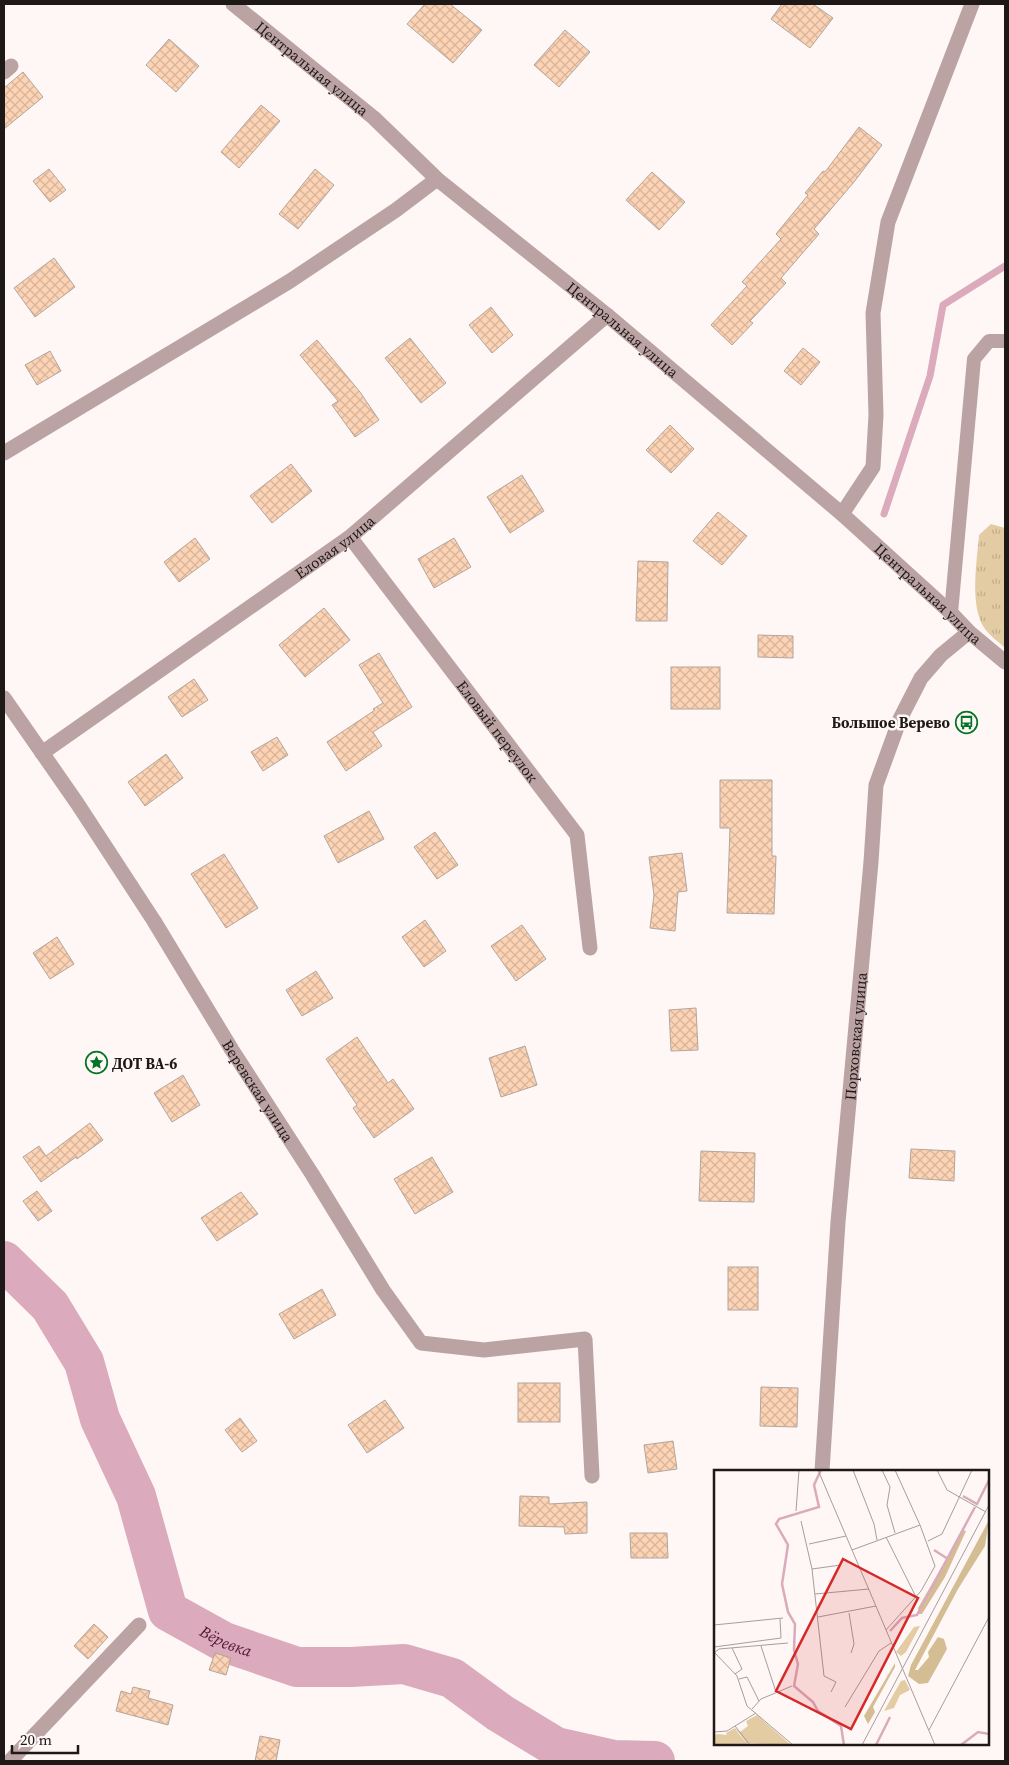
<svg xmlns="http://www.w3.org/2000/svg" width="1009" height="1765" viewBox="0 0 1009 1765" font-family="'Source Serif 4',serif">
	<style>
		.grass { fill: url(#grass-tufts) }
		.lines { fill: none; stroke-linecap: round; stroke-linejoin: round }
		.stream { stroke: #dbaabc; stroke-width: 7 }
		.river { stroke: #dbaabc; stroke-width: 40 }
		.building { fill: url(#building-cross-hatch); stroke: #b3a69d }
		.lane { stroke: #bba3a3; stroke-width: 14 }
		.street { stroke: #bba3a3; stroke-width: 15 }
		.labels { text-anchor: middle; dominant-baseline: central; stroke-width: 5; stroke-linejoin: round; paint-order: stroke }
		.street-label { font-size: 15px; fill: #1e1816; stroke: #fef7f5 }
		.poi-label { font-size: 15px; font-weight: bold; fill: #1e1816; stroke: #fef7f5; text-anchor: end }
		.water-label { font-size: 16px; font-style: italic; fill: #511633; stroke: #fef7f5 }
		.inset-river { fill: none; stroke: #dbaabc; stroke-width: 2.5 }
		.inset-road { fill: none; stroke: #a49e9c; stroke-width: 1 }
		.view { fill: #d62828; fill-opacity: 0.15; stroke: #d62828; stroke-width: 2.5 }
		.inset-edge { fill: none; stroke: #1e1816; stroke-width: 2.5 }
	</style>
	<defs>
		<pattern id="grass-tufts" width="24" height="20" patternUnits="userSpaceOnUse" patternTransform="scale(1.25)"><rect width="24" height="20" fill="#e3cba3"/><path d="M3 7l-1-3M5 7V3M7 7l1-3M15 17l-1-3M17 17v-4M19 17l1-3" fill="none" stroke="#c2ae8c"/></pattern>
		<pattern id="building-cross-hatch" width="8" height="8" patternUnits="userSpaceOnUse" patternTransform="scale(1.25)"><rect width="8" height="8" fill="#fcd3b4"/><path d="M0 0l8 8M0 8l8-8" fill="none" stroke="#d8b49a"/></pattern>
	</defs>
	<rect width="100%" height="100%" fill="#fef7f5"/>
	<path class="grass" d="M991,524L1005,528V648C999,642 990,636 985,629C969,606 977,562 979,535Z"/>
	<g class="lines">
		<polyline class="stream" points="884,514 930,376 943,305 1005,266"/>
		<path class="river" id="s1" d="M4,1261L50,1306L84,1362L100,1419L136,1496L168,1611L224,1642L297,1667H351L404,1664L452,1678L500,1713L556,1747L614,1760L655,1761"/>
	</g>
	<g class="building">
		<polygon points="425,4 450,4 482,30 453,63 407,24"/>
		<polygon points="782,4 813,4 833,18 810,48 771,19"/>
		<polygon points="565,30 590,52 559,87 534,65"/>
		<polygon points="169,39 199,66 176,92 146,65"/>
		<polygon points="23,72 43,97 4,129 4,88"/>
		<polygon points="261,105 280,121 239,168 221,152"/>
		<polygon points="859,127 882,145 854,182 814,229 819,234 781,278 786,283 750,321 753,323 732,345 711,325 747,286 742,282 781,239 776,234 808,195 805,193 823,171 825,172"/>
		<polygon points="49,169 66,190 50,202 33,181"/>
		<polygon points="315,169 334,185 298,229 279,214"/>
		<polygon points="652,172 685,202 659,230 626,200"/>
		<polygon points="54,258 75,287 35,317 14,288"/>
		<polygon points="491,307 513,335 492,353 469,325"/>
		<polygon points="410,338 446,383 421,403 385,358"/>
		<polygon points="317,340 360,392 379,420 355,437 332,405 338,401 300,355"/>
		<polygon points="803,348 820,362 801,385 784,371"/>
		<polygon points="50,351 61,371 37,385 25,365"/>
		<polygon points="670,425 694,449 671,473 646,450"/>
		<polygon points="291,464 312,491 272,523 250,496"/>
		<polygon points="522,475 544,511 510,533 487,497"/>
		<polygon points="718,512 747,536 722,565 693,541"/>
		<polygon points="195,538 210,559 179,582 164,562"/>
		<polygon points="454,538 471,567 434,588 418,559"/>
		<polygon points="638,561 668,562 667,621 636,621"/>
		<polygon points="324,608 350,640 305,677 279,645"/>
		<polygon points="758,635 793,636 793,658 758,657"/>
		<polygon points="379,653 412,707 373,732 382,746 346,771 327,742 375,710 373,709 383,703 359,665"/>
		<rect x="671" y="667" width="49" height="42"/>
		<polygon points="194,679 208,700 182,717 168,697"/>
		<polygon points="277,737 288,755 263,771 251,752"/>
		<polygon points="166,754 183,778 145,806 128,782"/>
		<polygon points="720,780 772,780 772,856 776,856 774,914 727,913 730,828 720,828"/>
		<polygon points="369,811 384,839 338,863 324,836"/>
		<polygon points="435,832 458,865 437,879 414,847"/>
		<polygon points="682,853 687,891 678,892 675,931 650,928 654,895 649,857"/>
		<polygon points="224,854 258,908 226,928 191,874"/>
		<polygon points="425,920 446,951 424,967 402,937"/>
		<polygon points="522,925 546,959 516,981 491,946"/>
		<polygon points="57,937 74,964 50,979 33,953"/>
		<polygon points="316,971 333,998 302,1016 286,990"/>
		<polygon points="696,1008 698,1050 671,1051 669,1010"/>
		<polygon points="357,1037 388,1083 393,1079 414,1109 374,1138 353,1108 357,1105 326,1059"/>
		<polygon points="525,1046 537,1085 501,1097 489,1058"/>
		<polygon points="183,1075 200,1105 172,1122 154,1093"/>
		<polygon points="90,1123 103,1140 77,1159 76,1157 41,1182 23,1157 39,1146 46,1156"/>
		<polygon points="911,1149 955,1151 954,1181 909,1178"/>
		<polygon points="701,1151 755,1153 754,1202 699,1201"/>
		<polygon points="432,1157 453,1192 415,1214 394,1179"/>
		<polygon points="37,1191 52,1211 38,1221 23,1201"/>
		<polygon points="241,1192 258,1214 217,1241 201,1218"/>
		<rect x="728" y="1267" width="30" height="43"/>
		<polygon points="322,1289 336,1315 294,1339 279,1314"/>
		<rect x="518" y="1383" width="42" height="39"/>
		<polygon points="761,1387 798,1388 797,1427 760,1426"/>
		<polygon points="385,1400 404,1428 367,1453 348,1425"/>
		<polygon points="240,1418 257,1441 242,1452 225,1430"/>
		<polygon points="673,1441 677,1469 648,1473 644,1445"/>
		<polygon points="520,1496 549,1497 549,1504 587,1502 587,1533 565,1534 564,1527 519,1526"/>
		<polygon points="630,1533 667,1533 668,1558 631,1558"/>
		<polygon points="94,1624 108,1637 88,1659 74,1646"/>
		<polygon points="215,1653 231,1658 226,1675 209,1670"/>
		<polygon points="133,1687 150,1691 148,1698 173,1705 168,1725 116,1711 121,1691 131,1694"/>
		<polygon points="260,1736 280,1740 276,1761 255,1761"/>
	</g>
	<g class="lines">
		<polyline class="lane" points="951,613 974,359 989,341 1005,341"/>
		<g class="street">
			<path id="s2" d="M233,4L374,118L437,179L607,315L842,514L951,613L969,632L1005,662"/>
			<polyline points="4,72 11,66"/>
			<polyline points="4,453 290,281 396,210 437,179"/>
			<polyline points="842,514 873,467 876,415 873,313 888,222 972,4"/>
			<path id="s3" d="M350,537L577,835L590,948"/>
			<path id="s4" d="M4,698L77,803L154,921L232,1050L312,1174L383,1290L421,1343L484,1350L585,1339L592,1476"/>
			<path id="s5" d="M42,753L350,537L607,315"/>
			<path id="s6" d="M822,1471L838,1222L871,862L876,785L900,719L921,678L941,655L969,632"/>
			<polyline points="10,1761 139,1625"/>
		</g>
	</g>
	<defs>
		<symbol id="bus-ring" viewBox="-11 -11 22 22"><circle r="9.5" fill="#fef7f5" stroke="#067427" stroke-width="1.5"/><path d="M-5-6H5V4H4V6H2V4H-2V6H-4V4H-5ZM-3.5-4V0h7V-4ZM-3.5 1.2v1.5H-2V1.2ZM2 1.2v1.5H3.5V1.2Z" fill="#067427"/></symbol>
		<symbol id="sight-ring" viewBox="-11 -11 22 22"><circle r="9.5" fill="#fef7f5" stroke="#067427" stroke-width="1.5"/><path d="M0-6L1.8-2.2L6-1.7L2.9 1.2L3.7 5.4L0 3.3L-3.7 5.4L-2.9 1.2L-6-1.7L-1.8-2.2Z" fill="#067427"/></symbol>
	</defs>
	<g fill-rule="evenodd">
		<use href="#bus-ring" x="954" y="710" width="25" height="25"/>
		<use href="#sight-ring" x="84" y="1050" width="25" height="25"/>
	</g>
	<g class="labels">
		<g class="street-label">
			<text stroke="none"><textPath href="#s2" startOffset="102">Центральная улица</textPath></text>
			<text stroke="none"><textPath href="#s2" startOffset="508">Центральная улица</textPath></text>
			<text stroke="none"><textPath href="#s5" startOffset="358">Еловая улица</textPath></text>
			<text stroke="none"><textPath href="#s2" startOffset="912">Центральная улица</textPath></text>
			<text stroke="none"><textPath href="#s3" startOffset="244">Еловый переулок</textPath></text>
			<text stroke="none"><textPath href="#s6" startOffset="436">Порховская улица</textPath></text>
			<text stroke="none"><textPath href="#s4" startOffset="468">Веревская улица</textPath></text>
		</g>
		<g class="poi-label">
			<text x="950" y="722">Большое Верево</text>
			<text x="112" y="1063" text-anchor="start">ДОТ ВА-6</text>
		</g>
		<g class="water-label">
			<text stroke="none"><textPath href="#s1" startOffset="459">Вёревка</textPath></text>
		</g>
	</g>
	<g transform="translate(714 1470)">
		<rect width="275" height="275" fill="#fef7f5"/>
		<path d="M206,156L192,182L187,186L182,182L200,157ZM191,210L196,220L186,225L180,238L170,241L187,211ZM21,258L24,263L34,275H24L13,266L12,263Z" fill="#e3cba3"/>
		<path d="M275,50L271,76L244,119L201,200H204L215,187L214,182L224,167L230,169L233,179L214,213L205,214L194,206L197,195ZM249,60L252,61L231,107L208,144H205L204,138ZM181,193V197L159,237L161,242L154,254L150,246Z" fill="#d5bd93"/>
		<path d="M43,245L77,275L27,273L31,271L21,258L26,262L34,256L32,251ZM4,264L20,266L25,274L0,275V265Z" fill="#e3cba3"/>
		<path class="inset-river" d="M107,0L100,15L105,37L65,49L62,54L74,75L68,114L74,142L81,154L80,180L84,194L80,216L99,232L104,241L127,256L130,275M249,26L263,34L275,10M220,80L234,89M176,161L188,148L203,145L261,37M162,275L176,247M247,275L264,262L275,264"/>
		<path class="inset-road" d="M104,0L221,275M139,0L160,54L163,70M168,0L176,17L173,35L181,63M223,0L233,20L272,42M82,41L85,0M87,51L98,99L110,206L122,212L117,222M172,67L202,127M214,71L228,64L258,0M95,74L132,66M138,80L206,55L181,0M98,99L127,95M101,124L155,119M135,143L140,174L137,183M104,147L162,136M0,155L69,148M172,160L207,121L221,96L206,55M47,176L62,222M0,177L67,168L66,149M18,178L28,199L21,204M0,182L23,206L33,236L79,275M0,183L5,179L74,173M25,209L33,207L45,231M131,237L165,181L177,173M38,239L47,229L78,216M21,256L36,275M215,260L275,147M0,262L13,261L42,243M148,275L275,35"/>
		<path class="view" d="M129,89L204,128L137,259L62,221Z"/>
		<rect width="275" height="275" class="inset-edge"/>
	</g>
	<rect width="1009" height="1765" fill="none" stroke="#1e1816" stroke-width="10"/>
	<path d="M12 1745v8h66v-8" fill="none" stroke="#1e1816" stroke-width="2.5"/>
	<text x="20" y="1745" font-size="15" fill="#1e1816" stroke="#fef7f5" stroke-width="4" paint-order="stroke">20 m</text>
</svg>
